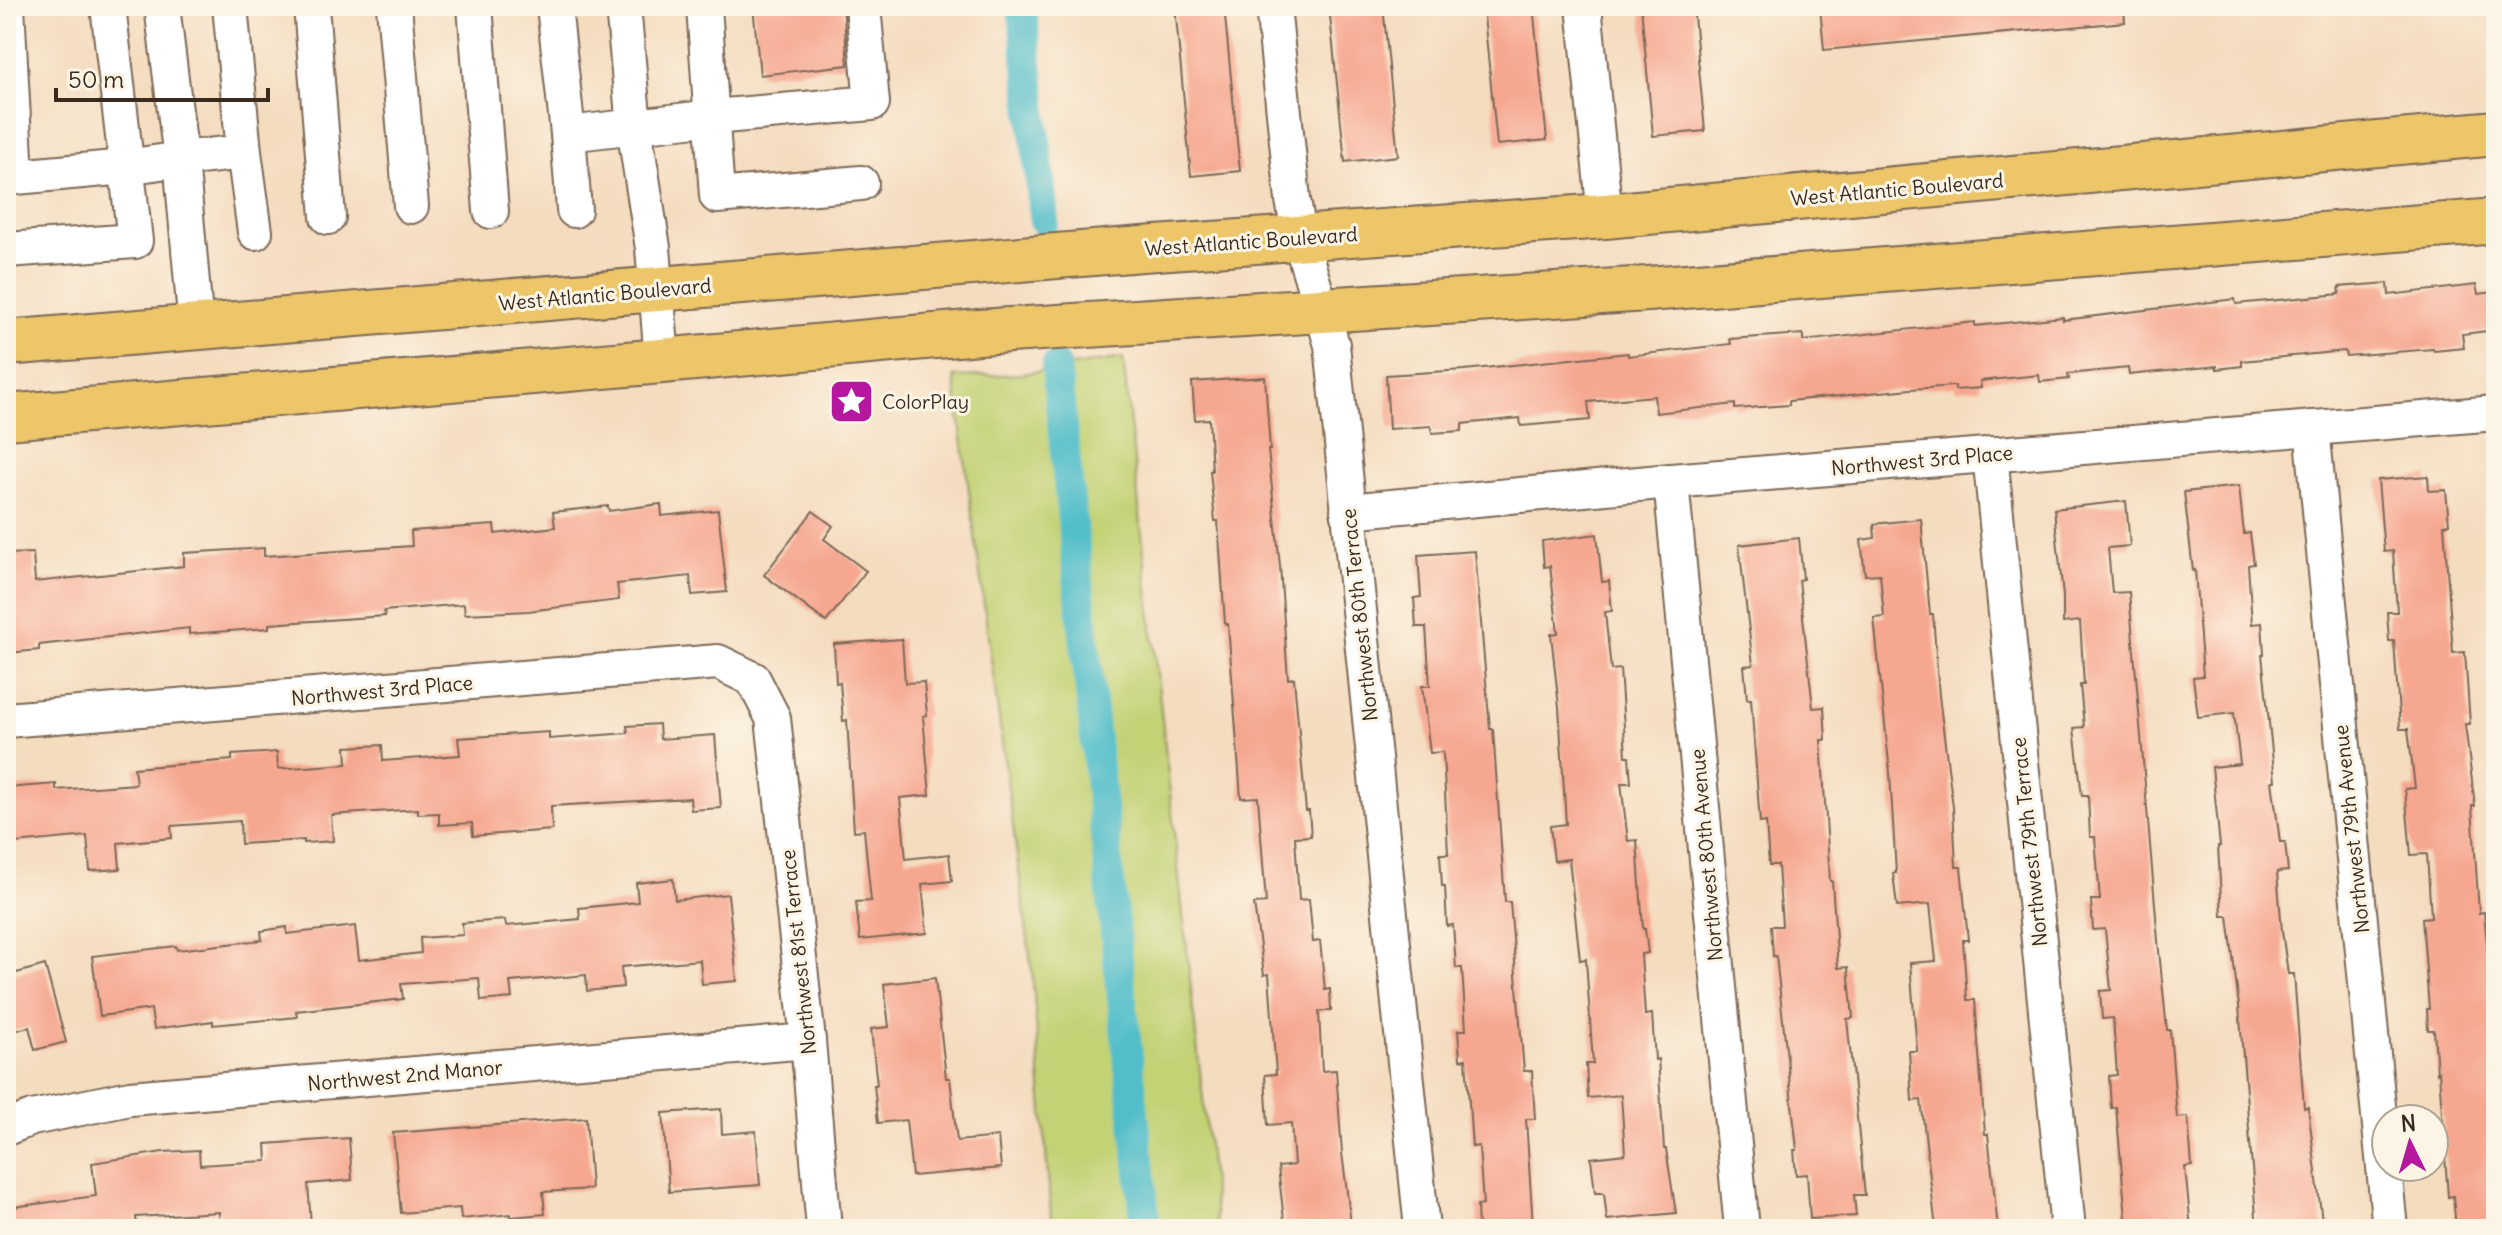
<svg xmlns="http://www.w3.org/2000/svg" width="2502" height="1235" viewBox="0 0 2502 1235" font-family="Delius,sans-serif">
	<style>
		.green { fill: #c3d275; stroke: #7f7e4a; stroke-width: 2 }
		.lines { fill: none; stroke-linecap: round; stroke-linejoin: round }
		.canal { stroke: #51beca; stroke-width: 30 }
		.building { fill: #f6a790 }
		.minor-casing { stroke: #7c6856; stroke-width: 38 }
		.major-casing { stroke: #7c6856; stroke-width: 48 }
		.minor { stroke: #fff; stroke-width: 34 }
		.major { stroke: #ecc669; stroke-width: 44 }
		.labels { text-anchor: middle; dominant-baseline: central; stroke-width: 6; stroke-linejoin: round; paint-order: stroke }
		.street-label { font-size: 20px; fill: #3b2a1e; stroke: #fcf5e5 }
		.poi-label { font-size: 20px; fill: #3b2a1e; stroke: #fcf5e5; text-anchor: start }
	</style>
	<rect width="100%" height="100%" fill="#fcf5e5"/>
	<filter id="ink" filterUnits="userSpaceOnUse"><feTurbulence type="fractalNoise" baseFrequency=".0125" numOctaves="2"/><feDisplacementMap in="SourceGraphic" scale="16" xChannelSelector="R" yChannelSelector="G"/><feConvolveMatrix kernelMatrix="1 2 1 2 8 2 1 2 1" color-interpolation-filters="sRGB"/></filter>
	<filter id="wash" filterUnits="userSpaceOnUse"><feTurbulence type="fractalNoise" baseFrequency=".006" numOctaves="4" result="noise"/><feDisplacementMap in="SourceGraphic" scale="32" xChannelSelector="R" yChannelSelector="G"/><feGaussianBlur stdDeviation="1.8" result="paint"/><feColorMatrix in="noise" values="0 0 0 0 0 0 0 0 0 0 0 0 0 0 0 0 0 1.4 0 .05"/><feComposite in="paint" operator="in"/></filter>
	<g filter="url(#wash)">
		<rect width="100%" height="100%" fill="#f4dcbf"/>
		<polygon class="green" points="1123,358 1217,1229 1052,1229 1032,970 954,377 1022,374"/>
		<g class="lines">
			<g class="canal">
				<polyline points="1022,6 1044,221"/>
				<polyline points="1056,366 1146,1229"/>
			</g>
		</g>
		<g id="blocks">
			<g class="building">
				<polygon points="753,6 843,6 848,65 760,75"/>
				<polygon points="1175,6 1224,6 1240,171 1191,176"/>
				<polygon points="1329,6 1383,6 1398,156 1345,162"/>
				<polygon points="1483,6 1533,6 1547,140 1497,145"/>
				<polygon points="1641,6 1693,6 1705,131 1653,136"/>
				<polygon points="1820,6 2124,6 2125,22 1824,50"/>
				<polygon points="2388,283 2389,295 2476,285 2478,294 2496,292 2496,330 2462,334 2464,348 2434,351 2433,349 2346,356 2345,351 2242,361 2242,366 2217,369 2217,366 2129,375 2128,368 2068,374 2069,379 2040,382 2039,375 1980,381 1981,388 1955,390 1955,386 1911,389 1789,401 1789,405 1735,409 1735,404 1656,413 1654,396 1588,402 1590,420 1521,426 1520,418 1462,424 1462,431 1432,433 1431,426 1389,429 1386,375 1464,370 1628,353 1628,356 1731,344 1730,339 1803,334 1803,341 1975,322 1975,326 2063,317 2063,320 2235,299 2236,304 2340,294 2339,287"/>
				<polygon points="1265,377 1270,450 1268,450 1280,566 1288,679 1294,678 1306,811 1309,811 1311,836 1295,837 1299,900 1309,899 1313,942 1320,941 1325,990 1330,989 1331,1010 1319,1012 1322,1071 1336,1070 1342,1153 1351,1224 1305,1229 1285,1229 1278,1167 1294,1165 1291,1123 1268,1125 1265,1075 1276,1074 1269,974 1264,975 1254,904 1266,903 1258,797 1241,798 1228,624 1225,624 1218,521 1215,521 1210,471 1212,471 1209,419 1195,420 1192,382"/>
				<polygon points="2428,476 2429,491 2446,490 2449,524 2444,525 2453,653 2465,652 2470,724 2465,724 2475,806 2472,806 2479,913 2484,912 2496,1039 2496,1229 2456,1229 2453,1196 2448,1197 2439,1072 2437,1073 2434,1030 2428,1030 2427,1009 2429,1009 2422,918 2431,917 2427,854 2411,855 2405,789 2415,788 2408,729 2400,729 2394,641 2389,641 2387,612 2397,612 2393,551 2384,552 2378,480"/>
				<polygon points="2239,486 2244,534 2250,533 2254,564 2248,565 2252,624 2262,623 2264,654 2262,654 2275,781 2272,781 2280,842 2285,842 2288,871 2277,872 2282,931 2288,974 2294,974 2304,1108 2308,1107 2323,1229 2257,1229 2239,1006 2228,916 2222,916 2218,846 2220,846 2212,767 2240,764 2234,713 2198,717 2193,677 2203,676 2195,570 2193,571 2184,492"/>
				<polygon points="2126,501 2130,546 2108,548 2112,593 2129,592 2158,941 2167,1030 2170,1030 2177,1118 2188,1117 2192,1166 2185,1167 2191,1229 2127,1229 2116,1107 2111,1108 2109,1076 2117,1075 2113,1018 2102,1019 2100,991 2111,990 2105,929 2093,930 2091,900 2100,900 2095,837 2090,837 2088,796 2082,796 2074,728 2084,727 2080,685 2084,685 2080,621 2063,623 2063,596 2054,509"/>
				<polygon points="661,504 662,516 718,510 727,592 692,595 690,576 617,584 619,600 528,611 465,614 464,604 384,611 385,616 269,624 269,628 189,634 189,628 39,645 39,650 8,653 6,554 33,553 35,582 184,566 184,553 264,548 264,556 412,546 411,531 494,525 495,534 555,527 553,512 608,506 609,511"/>
				<polygon points="813,511 833,526 824,539 866,571 826,622 764,575"/>
				<polygon points="1921,519 1930,614 1933,614 1939,696 1953,807 1956,867 1961,867 1968,940 1963,940 1967,1000 1975,1000 1985,1134 1988,1134 1998,1229 1936,1229 1921,1100 1912,1101 1909,1051 1917,1051 1910,963 1936,961 1930,904 1897,907 1893,873 1896,873 1890,773 1874,618 1884,617 1880,574 1865,575 1861,540 1875,538 1874,524"/>
				<polygon points="1597,534 1602,582 1609,581 1612,611 1605,612 1611,670 1620,669 1626,756 1629,756 1631,783 1621,783 1628,841 1637,840 1643,929 1645,929 1648,953 1641,954 1645,1015 1652,1014 1655,1060 1658,1059 1664,1149 1666,1149 1676,1213 1607,1220 1604,1193 1595,1193 1591,1158 1625,1154 1621,1095 1588,1098 1586,1064 1593,1064 1586,959 1580,960 1569,859 1554,861 1550,826 1566,824 1559,707 1551,634 1558,633 1550,566 1544,567 1542,541"/>
				<polygon points="1799,538 1803,579 1799,580 1813,708 1824,707 1826,740 1821,740 1830,881 1832,881 1838,968 1848,967 1853,1018 1847,1019 1865,1195 1854,1195 1856,1216 1810,1219 1807,1174 1796,1175 1794,1150 1797,1150 1776,956 1773,956 1771,926 1782,926 1778,865 1769,865 1766,822 1760,823 1751,699 1747,699 1744,666 1753,665 1739,545"/>
				<polygon points="1475,551 1490,729 1493,729 1505,902 1510,902 1524,1071 1532,1071 1535,1119 1526,1119 1533,1226 1478,1229 1477,1206 1483,1205 1479,1146 1472,1147 1466,1059 1460,1060 1458,1030 1466,1030 1462,968 1456,968 1453,925 1447,926 1445,886 1442,886 1440,854 1448,854 1443,752 1430,753 1422,686 1430,686 1426,627 1416,627 1414,598 1421,597 1418,555"/>
				<polygon points="902,639 905,683 924,682 927,715 923,716 930,795 900,798 906,859 949,854 952,881 922,884 927,933 860,940 856,902 871,901 864,830 854,831 847,720 843,721 840,682 836,683 834,644"/>
				<polygon points="659,724 660,739 715,735 721,808 691,810 690,798 551,806 552,830 473,836 472,823 439,825 439,813 418,814 418,809 331,815 333,841 304,843 304,840 241,844 240,821 171,826 172,838 118,843 120,869 90,871 87,836 6,844 6,788 56,784 56,790 136,784 134,768 232,760 232,755 277,752 278,769 347,764 346,747 382,745 383,761 460,755 458,738 549,732 549,739 628,733 627,726"/>
				<polygon points="673,879 675,900 728,894 737,981 702,984 700,960 621,967 623,987 587,991 586,975 510,982 512,998 481,1001 479,978 401,984 403,999 296,1011 297,1017 266,1020 213,1025 213,1021 154,1029 151,1009 100,1016 92,956 176,946 177,950 262,940 261,931 287,927 287,934 355,926 359,960 421,953 420,938 463,935 462,923 505,920 506,926 580,919 579,908 638,902 636,883"/>
				<polygon points="45,965 66,1042 35,1050 29,1027 6,1033 6,976"/>
				<polygon points="935,978 946,1078 950,1078 957,1141 998,1137 1001,1168 912,1176 906,1120 878,1123 874,1085 877,1085 871,1029 889,1027 884,984"/>
				<polygon points="721,1109 722,1134 756,1131 760,1185 669,1192 663,1113"/>
				<polygon points="586,1118 591,1189 543,1192 545,1214 511,1217 511,1214 461,1219 460,1208 401,1213 393,1133"/>
				<polygon points="349,1138 352,1180 308,1184 311,1225 220,1229 219,1212 136,1217 137,1229 6,1229 6,1208 96,1196 92,1163 163,1152 199,1150 200,1165 267,1161 266,1144"/>
			</g>
		</g>
	</g>
	<g filter="url(#ink)">
		<use href="#blocks" fill-opacity="0" stroke="#7c6856" stroke-width="2"/>
		<g class="lines">
			<defs>
				<g id="minor">
					<polyline points="311,6 328,217"/>
					<polyline points="394,6 411,206"/>
					<polyline points="475,6 491,211"/>
					<polyline points="554,6 568,134 713,117 872,103 863,6"/>
					<polyline points="623,6 634,127 653,248 662,361"/>
					<polyline points="704,6 717,196 861,183"/>
					<polyline points="1273,6 1293,200 1300,239 1332,345 1422,1229"/>
					<polyline points="1584,6 1605,216"/>
					<polyline points="568,134 574,210"/>
					<polyline points="244,152 255,232"/>
					<polyline points="16,177 126,167 181,159 162,6"/>
					<polyline points="6,178 16,177 7,6"/>
					<polyline points="6,250 135,241 108,6"/>
					<polyline points="196,328 181,159 244,152 230,6"/>
					<polyline points="2312,428 2390,1229"/>
					<polyline points="1990,454 2068,1229"/>
					<polyline points="1671,481 1742,1229"/>
					<polyline points="1348,511 1671,481 2496,413"/>
					<polyline points="6,720 718,662 753,679 773,718 808,1041 824,1229"/>
					<polyline points="6,1128 32,1118 130,1098 808,1041"/>
				</g>
				<g id="major">
					<polyline points="6,343 1142,249 1605,216 2496,133"/>
					<polyline points="6,417 662,361 979,332 1648,289 2496,221"/>
				</g>
			</defs>
			<use href="#minor" class="minor-casing"/>
			<use href="#major" class="major-casing"/>
			<use href="#minor" class="minor"/>
			<use href="#major" class="major"/>
		</g>
	</g>
	<defs>
		<symbol id="sight-square" viewBox="-11 -11 22 22"><rect x="-9" y="-9" width="18" height="18" rx="4" fill="#b5179e" stroke="#fcf5e5"/><path d="M0-6L1.8-2.2L6-1.7L2.9 1.2L3.7 5.4L0 3.3L-3.7 5.4L-2.9 1.2L-6-1.7L-1.8-2.2Z" fill="#fff"/></symbol>
	</defs>
	<g fill-rule="evenodd">
		<use href="#sight-square" x="826" y="376" width="51" height="51"/>
	</g>
	<g class="labels">
		<g class="street-label">
			<text transform="translate(1897 189) rotate(-5)">West Atlantic Boulevard</text>
			<text transform="translate(1251 241) rotate(-4)">West Atlantic Boulevard</text>
			<text transform="translate(605 294) rotate(-5)">West Atlantic Boulevard</text>
			<text transform="translate(1922 460) rotate(-5)">Northwest 3rd Place</text>
			<text transform="translate(1359 615) rotate(-96)">Northwest 80th Terrace</text>
			<text transform="translate(382 690) rotate(-5)">Northwest 3rd Place</text>
			<text transform="translate(2351 829) rotate(-96)">Northwest 79th Avenue</text>
			<text transform="translate(2029 842) rotate(-96)">Northwest 79th Terrace</text>
			<text transform="translate(1706 855) rotate(-95)">Northwest 80th Avenue</text>
			<text transform="translate(798 952) rotate(-96)">Northwest 81st Terrace</text>
			<text transform="translate(405 1075) rotate(-5)">Northwest 2nd Manor</text>
		</g>
		<g class="poi-label">
			<text x="882" y="401">ColorPlay</text>
		</g>
	</g>
	<rect width="2502" height="1235" fill="none" stroke="#fcf5e5" stroke-width="32"/>
	<g transform="translate(2410 1143) rotate(355)"><circle r="38" fill="#fcf5e5" stroke="#afa495" stroke-width="2"/>
	<path d="M0-6L14 30L0 20L-14 30Z" fill="#b5179e"/>
	<text y="-12" font-size="22" font-weight="bold" text-anchor="middle" fill="#3b2a1e">N</text>
	</g>
	<path d="M56 88v12h212v-12" fill="none" stroke="#3b2a1e" stroke-width="4"/>
	<text x="68" y="88" font-size="24" fill="#3b2a1e" stroke="#fcf5e5" stroke-width="6" paint-order="stroke">50 m</text>
</svg>
